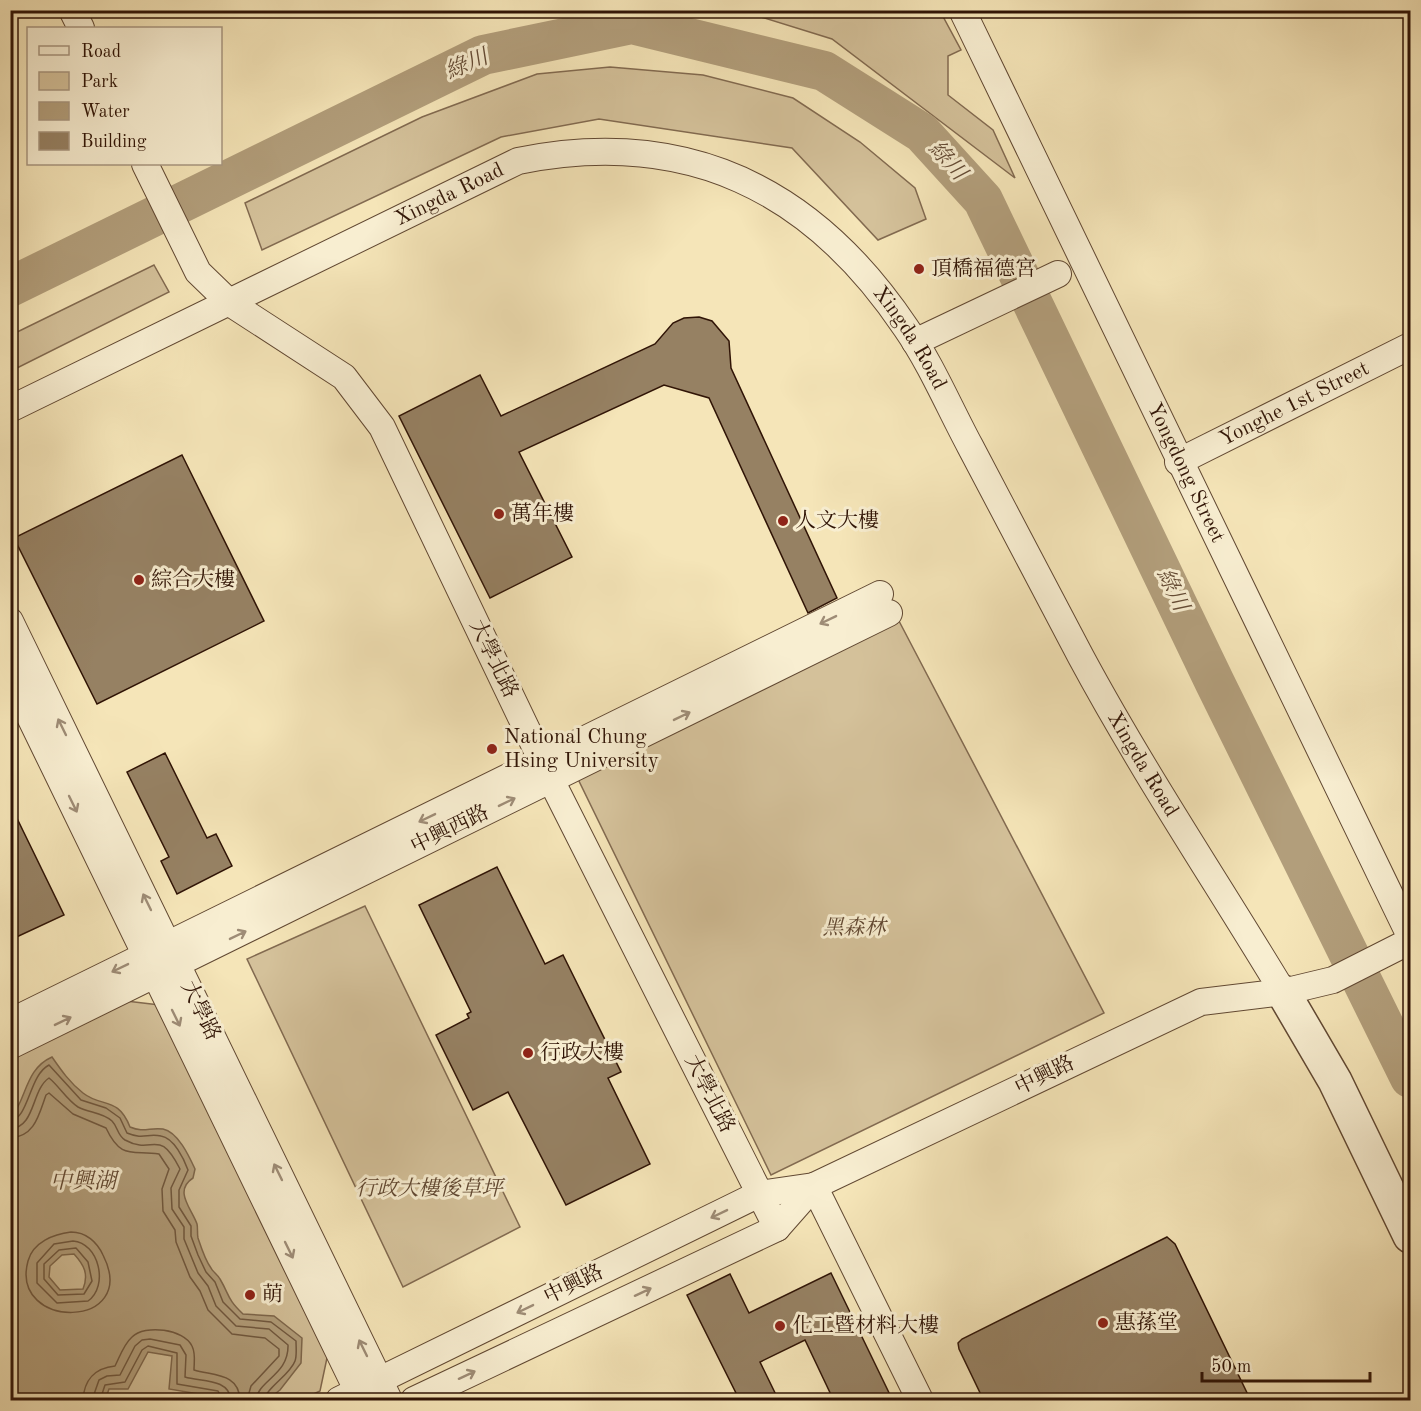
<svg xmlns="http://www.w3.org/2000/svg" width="1421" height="1411" viewBox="0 0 1421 1411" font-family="'Old Standard TT','Noto Serif TC',serif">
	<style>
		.green { fill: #d4c19a; stroke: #826a50; stroke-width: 1.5 }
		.water { fill: #b29e7b; stroke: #7e674c; stroke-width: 1.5; fill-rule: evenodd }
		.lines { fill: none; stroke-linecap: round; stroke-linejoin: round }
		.shore { stroke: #715940; stroke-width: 1.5 }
		.river { stroke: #b29e7b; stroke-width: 40 }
		.building { fill: #968163; stroke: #301406; stroke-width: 1.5 }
		.minor-casing { stroke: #614832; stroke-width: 28 }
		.tertiary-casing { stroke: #614832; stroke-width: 36 }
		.minor { stroke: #f8eed1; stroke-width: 26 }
		.tertiary { stroke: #f8eed1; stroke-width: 33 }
		.oneway { stroke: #9e8c76 }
		.poi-dot { fill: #8f2418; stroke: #f8eed1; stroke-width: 2 }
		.labels { text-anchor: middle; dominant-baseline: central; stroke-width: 6; stroke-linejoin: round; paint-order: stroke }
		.street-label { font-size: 21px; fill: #301406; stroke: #f8eed1 }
		.poi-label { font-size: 21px; fill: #301406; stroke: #f8eed1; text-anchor: start }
		.park-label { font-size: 21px; font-style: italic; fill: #614832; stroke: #f8eed1 }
		.water-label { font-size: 22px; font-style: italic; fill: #644b35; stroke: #f8eed1 }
	</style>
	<rect width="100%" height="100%" fill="#f5e5b8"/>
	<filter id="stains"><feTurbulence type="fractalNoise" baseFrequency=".00333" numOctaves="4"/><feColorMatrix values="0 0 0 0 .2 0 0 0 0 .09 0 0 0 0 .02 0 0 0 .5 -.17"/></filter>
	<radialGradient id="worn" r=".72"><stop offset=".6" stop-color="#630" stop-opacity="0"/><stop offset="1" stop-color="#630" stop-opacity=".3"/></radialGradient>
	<g class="green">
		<polygon points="742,11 940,11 961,50 948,56 948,95 993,130 1015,178 832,39"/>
		<polygon points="610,67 703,75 793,98 860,142 915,188 926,219 878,240 792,148 599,119 501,137 262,250 245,203 422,117 537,74"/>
		<polygon points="154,265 169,292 11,371 11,335"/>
		<polygon points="899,621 1104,1013 771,1175 578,779"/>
		<polygon points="365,906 520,1227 403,1287 247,959"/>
		<polygon points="126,1001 168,1006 331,1339 320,1391 301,1400 11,1400 11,1058"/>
	</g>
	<path class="water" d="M52,1057C61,1070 70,1083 83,1093C102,1108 118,1096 130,1127C144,1133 150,1127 163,1129C178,1132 189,1156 195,1169L193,1178C173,1191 192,1209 197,1224C198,1228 197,1233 198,1238C201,1247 205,1260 211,1268C213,1272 218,1275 220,1279C230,1296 227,1299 243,1314L274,1316L302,1338L301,1363L280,1390L267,1400H220L216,1397L169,1389L172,1356L148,1352L128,1389H109L105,1400H11V1118C27,1098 25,1069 52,1057ZM74,1254C84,1265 89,1274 83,1289L60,1290L49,1277L50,1266L62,1255Z"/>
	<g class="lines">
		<g class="shore">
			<path d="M10,1121C29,1119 29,1075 49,1065L81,1100L106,1108L120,1118L127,1133C144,1140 147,1133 161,1136C174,1138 184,1159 188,1170L179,1190V1207L191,1226V1236L198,1255L206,1272L215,1282L223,1302L240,1319L271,1322L296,1341C296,1347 297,1356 295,1361C290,1375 266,1388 264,1400"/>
			<path d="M10,1129C36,1127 31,1090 49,1078C59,1086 67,1100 78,1107C89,1113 102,1112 112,1121C118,1127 117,1135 125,1140C154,1156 158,1126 180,1169L171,1188L172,1209L184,1227V1239L198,1273L208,1286L216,1306L236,1326L269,1329L288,1345C289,1375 258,1380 256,1400"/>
			<path d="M10,1138C35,1137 39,1114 46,1095L49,1093L73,1114L106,1128C121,1160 132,1150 159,1154L169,1169L162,1189L163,1211L175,1230L176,1242L190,1277L200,1291L208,1310L232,1334L265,1338L279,1349V1356L251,1386L247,1400"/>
			<path d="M71,1232C86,1232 97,1242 103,1255C141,1330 9,1331 28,1261C33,1242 54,1234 71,1232Z"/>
			<path d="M73,1241C99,1243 109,1286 88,1301L57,1303L37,1283V1263L54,1244Z"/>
			<polygon points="76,1248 88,1262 92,1281 84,1294 58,1295 44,1279 44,1264 59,1250"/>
			<path d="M83,1400C84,1380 95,1368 115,1366C120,1356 124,1344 132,1337C145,1324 184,1329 192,1346C196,1354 194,1362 194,1370C214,1376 239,1373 240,1400"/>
			<path d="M92,1400L99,1380L107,1376L120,1375L135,1346L142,1340L150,1339L180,1345L186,1355L185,1377C201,1382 229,1378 231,1400"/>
			<polyline points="100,1400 105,1385 125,1382 142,1350 148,1346 177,1353 177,1384 218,1391 223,1400"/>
		</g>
		<polyline class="river" points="10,287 483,55 632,24 824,71 922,133 983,200 1215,683 1410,1078"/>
	</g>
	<g class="building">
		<polygon points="699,317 712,321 729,341 731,368 837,598 808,613 709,398 664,385 519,452 572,557 490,598 399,416 480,375 501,416 655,344 673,323 684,318"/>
		<polygon points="182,455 264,621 97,704 14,538"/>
		<polygon points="165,753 207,838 216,834 232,866 177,894 161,861 169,857 127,772"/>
		<polygon points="10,804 64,915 10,940"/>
		<polygon points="497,867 545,964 563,955 621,1072 608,1078 650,1164 566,1205 508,1092 473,1110 436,1035 469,1018 467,1014 471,1012 419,905"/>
		<polygon points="1167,1237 1175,1244 1251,1401 984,1401 959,1349 958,1343 962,1339"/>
		<polygon points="831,1273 893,1401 834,1401 805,1340 760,1362 779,1401 740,1401 687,1295 730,1274 749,1313"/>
	</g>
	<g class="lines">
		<defs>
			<g id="minor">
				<polyline points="72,10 81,28"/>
				<path id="s1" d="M962,10L1410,936"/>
				<polyline points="145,164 198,272 230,303 344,377 382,427 551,780 777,1228"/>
				<polyline points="915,342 1058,274"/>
				<path id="s2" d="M10,409L518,161C686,127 812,188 906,328C931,364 949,407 970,446C1007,516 1044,587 1081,657C1143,772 1216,881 1283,992"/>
				<path id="s3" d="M1178,462L1410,346"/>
				<polyline points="10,621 389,1400"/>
				<polyline points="10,676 362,1400"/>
				<polyline points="10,1022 880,594"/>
				<polyline points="10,1046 889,613"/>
				<polyline points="814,1186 920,1400"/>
				<polyline points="339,1400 759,1194 814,1186 1201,1002 1283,992 1333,980 1410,941"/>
				<polyline points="414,1400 777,1228 814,1186"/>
			</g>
			<polyline id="tertiary" points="1283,992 1335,1081 1410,1236"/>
		</defs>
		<use href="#minor" class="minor-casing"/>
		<use href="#tertiary" class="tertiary-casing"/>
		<use href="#minor" class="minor"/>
		<use href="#tertiary" class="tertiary"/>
	</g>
	<defs><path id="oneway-shaft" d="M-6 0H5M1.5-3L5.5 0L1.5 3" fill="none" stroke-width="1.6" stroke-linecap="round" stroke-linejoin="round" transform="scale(1.5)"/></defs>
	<g class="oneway">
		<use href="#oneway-shaft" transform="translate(828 620) rotate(154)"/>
		<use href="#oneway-shaft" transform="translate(682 716) rotate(-26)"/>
		<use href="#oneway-shaft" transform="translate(62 727) rotate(-116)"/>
		<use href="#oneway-shaft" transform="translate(507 802) rotate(-26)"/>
		<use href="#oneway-shaft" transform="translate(73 804) rotate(64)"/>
		<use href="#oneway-shaft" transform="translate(427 818) rotate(154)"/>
		<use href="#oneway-shaft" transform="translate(147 902) rotate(-116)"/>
		<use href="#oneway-shaft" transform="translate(238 935) rotate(-26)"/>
		<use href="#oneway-shaft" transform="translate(120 968) rotate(154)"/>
		<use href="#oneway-shaft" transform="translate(176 1018) rotate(64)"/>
		<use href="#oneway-shaft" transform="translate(63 1021) rotate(-26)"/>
		<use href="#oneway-shaft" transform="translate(278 1172) rotate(-116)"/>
		<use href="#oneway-shaft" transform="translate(719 1214) rotate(154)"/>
		<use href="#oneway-shaft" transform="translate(289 1250) rotate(64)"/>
		<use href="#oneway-shaft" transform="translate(643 1292) rotate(-25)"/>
		<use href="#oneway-shaft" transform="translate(525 1309) rotate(154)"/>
		<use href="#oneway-shaft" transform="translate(363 1348) rotate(-116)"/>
		<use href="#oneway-shaft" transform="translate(467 1375) rotate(-25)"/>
	</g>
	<g class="poi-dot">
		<circle cx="919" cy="269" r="6"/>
		<circle cx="499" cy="514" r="6"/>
		<circle cx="783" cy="521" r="6"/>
		<circle cx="139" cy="580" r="6"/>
		<circle cx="492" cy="749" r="6"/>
		<circle cx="528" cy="1053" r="6"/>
		<circle cx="250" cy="1295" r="6"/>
		<circle cx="1103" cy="1323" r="6"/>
		<circle cx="780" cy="1326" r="6"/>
	</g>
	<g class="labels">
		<g class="street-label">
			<text stroke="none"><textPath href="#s2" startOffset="489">Xingda Road</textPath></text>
			<text stroke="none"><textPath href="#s2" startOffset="1028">Xingda Road</textPath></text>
			<text stroke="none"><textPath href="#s3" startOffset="130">Yonghe 1st Street</textPath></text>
			<text stroke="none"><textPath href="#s1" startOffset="514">Yongdong Street</textPath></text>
			<text transform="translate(493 659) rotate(64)">大學北路</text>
			<text stroke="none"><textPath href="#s2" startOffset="1514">Xingda Road</textPath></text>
			<text transform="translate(450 830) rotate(-26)">中興西路</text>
			<text transform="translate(200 1011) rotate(64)">大學路</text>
			<text transform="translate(1045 1076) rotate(-26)">中興路</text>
			<text transform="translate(709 1094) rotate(63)">大學北路</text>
			<text transform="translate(574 1285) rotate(-26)">中興路</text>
		</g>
		<g class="poi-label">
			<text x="931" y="269">頂橋福德宮</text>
			<text x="511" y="514">萬年樓</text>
			<text x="795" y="521">人文大樓</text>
			<text x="151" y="580">綜合大樓</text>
			<text x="504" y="737">National Chung<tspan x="504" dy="24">Hsing University</tspan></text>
			<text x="540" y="1053">行政大樓</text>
			<text x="262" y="1295">萌</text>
			<text x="1115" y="1323">惠蓀堂</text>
			<text x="792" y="1326">化工暨材料大樓</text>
		</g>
		<g class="park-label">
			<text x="854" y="928">黑森林</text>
			<text x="429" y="1189">行政大樓後草坪</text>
		</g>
		<g class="water-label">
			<text transform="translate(467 65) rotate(-23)">綠川</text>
			<text transform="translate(947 161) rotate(48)">綠川</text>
			<text transform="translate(1172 590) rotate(64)">綠川</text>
			<text x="83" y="1182">中興湖</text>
		</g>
	</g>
	<rect width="1421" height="1411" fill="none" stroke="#f5e5b8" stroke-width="36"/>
	<rect x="12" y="12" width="1397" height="1387" fill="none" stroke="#301406" stroke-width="3"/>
	<rect x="18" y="18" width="1385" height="1375" fill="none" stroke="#301406" stroke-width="1.5"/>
	<rect x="27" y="27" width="195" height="138" fill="#f8eed1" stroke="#a89780" stroke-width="1.5"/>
	<rect x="39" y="46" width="30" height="9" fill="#f8eed1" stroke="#a89780" stroke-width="1.5"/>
	<text x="81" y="57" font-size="18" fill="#301406">Road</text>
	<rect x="39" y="72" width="30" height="18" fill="#d4c19a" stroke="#a89780" stroke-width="1.5"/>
	<text x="81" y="87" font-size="18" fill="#301406">Park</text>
	<rect x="39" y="102" width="30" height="18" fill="#b29e7b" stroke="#a89780" stroke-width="1.5"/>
	<text x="81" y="117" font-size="18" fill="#301406">Water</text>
	<rect x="39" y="132" width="30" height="18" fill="#968163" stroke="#a89780" stroke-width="1.5"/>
	<text x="81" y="147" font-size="18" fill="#301406">Building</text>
	<path d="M1202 1372v9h168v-9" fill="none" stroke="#301406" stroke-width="3"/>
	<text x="1211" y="1372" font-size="18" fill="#301406" stroke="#f8eed1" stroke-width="4.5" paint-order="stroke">50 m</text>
	<rect width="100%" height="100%" filter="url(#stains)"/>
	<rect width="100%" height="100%" fill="url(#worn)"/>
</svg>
